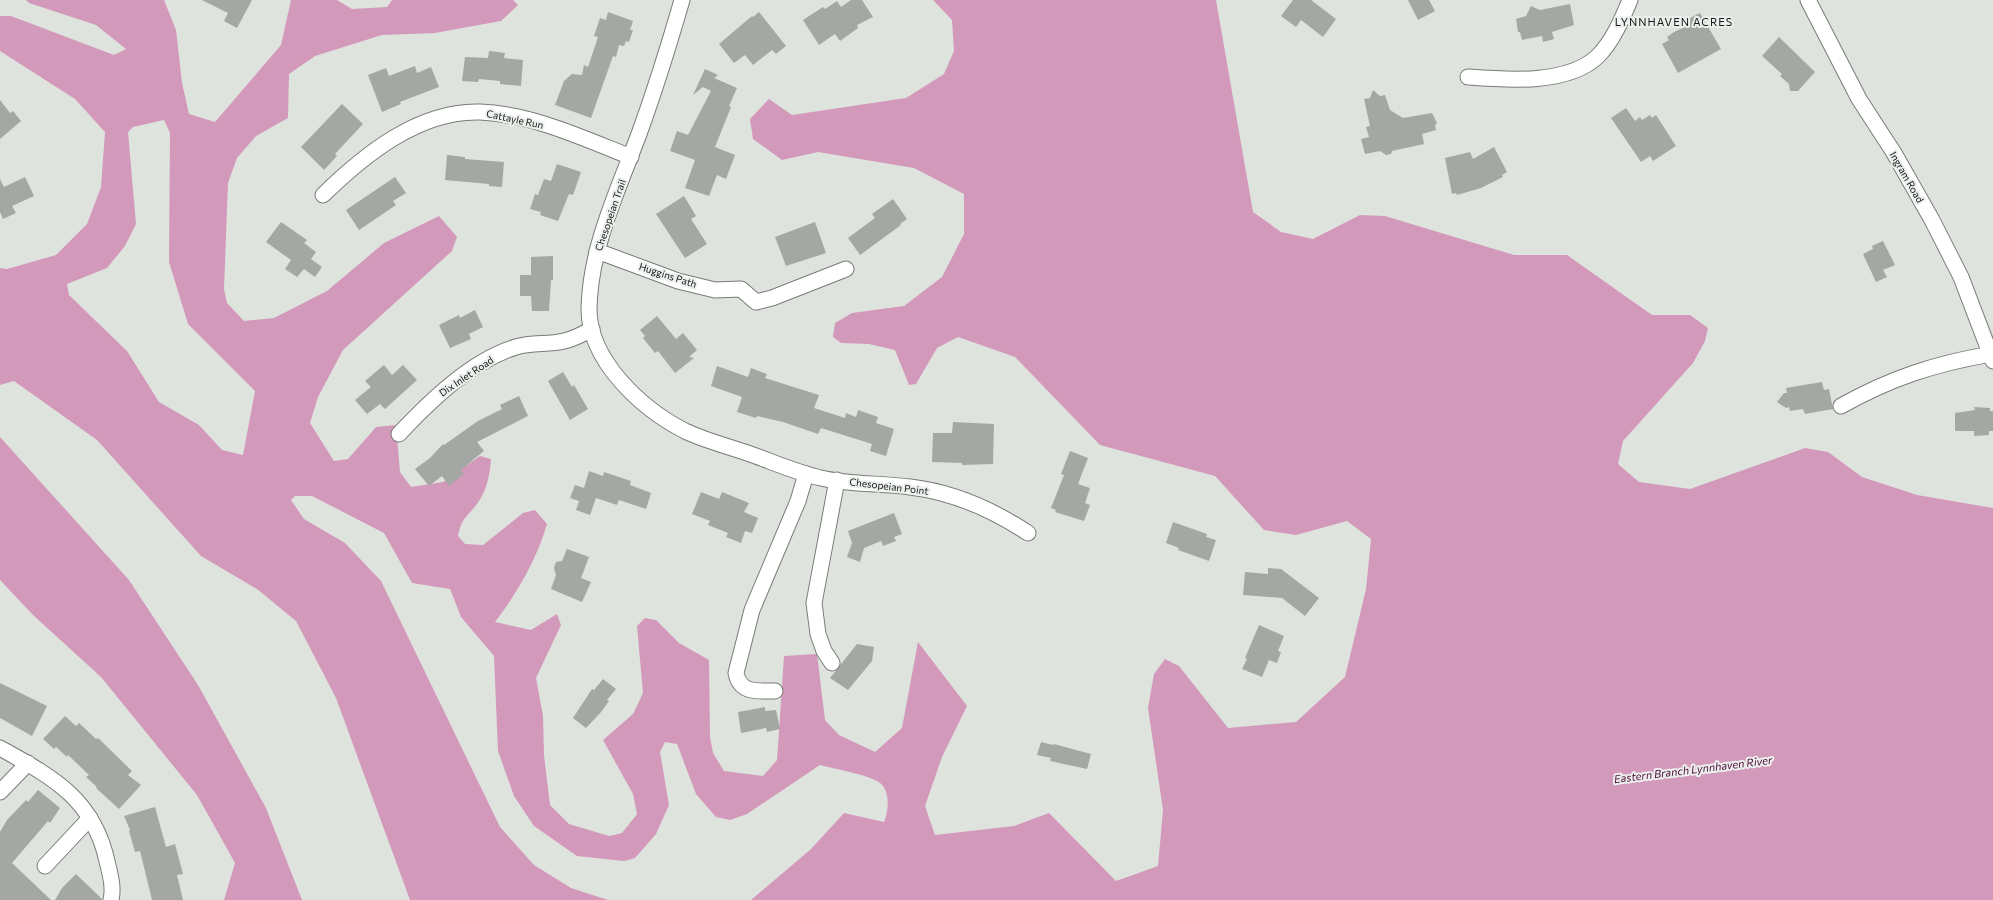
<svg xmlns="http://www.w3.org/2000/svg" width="1993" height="900" viewBox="0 0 1993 900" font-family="Commissioner,sans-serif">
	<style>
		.water { fill: #d399bb; fill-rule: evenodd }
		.building { fill: #a4a7a3 }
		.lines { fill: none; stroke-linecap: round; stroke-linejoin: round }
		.minor-casing { stroke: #787b77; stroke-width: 17 }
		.minor { stroke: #fff; stroke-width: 15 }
		.labels { text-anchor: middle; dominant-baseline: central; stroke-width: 4; stroke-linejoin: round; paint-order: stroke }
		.street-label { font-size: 10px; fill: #161716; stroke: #ecf0ec }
		.neighbourhood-label { font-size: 11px; letter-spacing: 1px; fill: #161716; stroke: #ecf0ec }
		.water-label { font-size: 11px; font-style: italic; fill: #4c0738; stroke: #ecf0ec }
	</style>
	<rect width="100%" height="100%" fill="#dfe3de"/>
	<g class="water">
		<path d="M26,0H164L176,30L182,83L189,114L215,122L281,45L291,0H337L352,9L387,7L392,0H513L518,5L501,21L435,33L382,35L315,56L289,74L288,118L256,136L237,158L228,183L224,289L227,303L244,321L274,318L327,291L384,243L439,216L457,237L452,251L343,350L318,397L310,423L334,461L348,459L376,427L396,425L400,472L411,487L443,482L480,456L491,459C490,474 487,489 479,501C468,517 462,516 458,536L465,544L483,545L523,513L535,510L547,524C537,559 517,593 495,622L531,630L557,614L561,625L536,678L543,716L544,755L550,805L569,824L609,836L622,833L637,814L633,794L603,740L633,714L643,693L637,626L645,618L656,620L679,643L709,660L710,737L713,753L724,771L763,776L777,760L784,656L817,654L825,720L839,735L875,752L902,728L918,642L967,706L942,757L925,806L935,835L1014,826L1049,813L1116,881L1158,866L1163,810L1148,708L1154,674L1165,659L1179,666L1228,728L1296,722L1345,677L1366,589L1371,539L1347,521L1296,535L1264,530L1215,476L1100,445L1015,357L958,337L937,348L916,384L909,385L895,350L869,344L841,343L833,337L835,323L852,313L904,306L942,277L964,234V194L914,168L818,152L782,160L753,139L750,119L769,99L792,115L906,98L944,74L954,51L952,20L933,0H1216L1253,212L1281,232L1313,239L1360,215L1385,216L1514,255H1567L1652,315H1690L1708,328L1705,341L1693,363L1623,441L1618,464L1639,482L1690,489L1805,448L1828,452L1862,477L1917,495L1993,508V900H751L811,849L844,813L884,822C889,810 891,788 877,781C864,774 835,769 820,765L747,814L730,820L716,817L696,794L677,744L665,742L660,752L669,805L656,834L635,858L624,861L577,856L534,826L514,796L498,751L494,656L461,617L450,589L412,583L384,533L312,496H295L291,500L304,519L345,543L381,581L500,827L534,865L571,888L608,900H410L336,698L296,621L257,589L201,556L97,440L14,381L0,385V268L7,269L56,255L87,224L101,187L105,132L75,99L0,51V16H11L114,55L126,49L96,25L29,3ZM164,120L170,133L169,262L188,324L255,391L243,455L222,450L199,425L159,402L127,351L69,295L67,284L107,268L125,246L136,224L128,132L133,127Z"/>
		<polygon points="0,437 129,580 198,685 266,808 302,900 224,900 235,863 197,795 101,677 33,615 0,580"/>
	</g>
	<g class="building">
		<polygon points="202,0 252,0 237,28 224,21 228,13"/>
		<polygon points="851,0 862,0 873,17 857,25 858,28 840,41 835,34 819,45 803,20 823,7 825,9 837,1 841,7"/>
		<polygon points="1293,0 1311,0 1336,19 1323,37 1301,20 1296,27 1281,16"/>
		<polygon points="1408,0 1429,0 1435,11 1418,20"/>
		<polygon points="1570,4 1574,25 1552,32 1554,39 1543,42 1542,36 1522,40 1520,32 1518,32 1516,19 1526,16 1531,6 1540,10"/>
		<polygon points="608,12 633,21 630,30 633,30 629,42 626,41 624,46 619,45 616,57 613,56 591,118 555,105 564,81 572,74 582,75 584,65 588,67 598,37 594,36 600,18 606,20"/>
		<polygon points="759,12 786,46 776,54 772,50 753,65 745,55 734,63 719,44 752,16 753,17"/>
		<polygon points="1700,13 1721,49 1678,73 1662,44 1669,40 1667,37 1674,32 1687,26 1684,21"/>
		<polygon points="1779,37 1815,72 1798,91 1790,91 1789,84 1780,76 1782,74 1762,56"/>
		<polygon points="489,51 505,53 504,58 523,60 521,86 500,84 500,81 479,79 478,82 462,81 465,57 488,58"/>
		<polygon points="415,66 417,73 431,67 439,87 400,102 401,104 382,112 368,75 386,68 389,76"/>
		<polygon points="705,69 718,75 714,78 737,88 729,106 731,107 715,147 735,155 726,179 717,175 709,196 685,188 695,160 670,151 677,131 688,135 711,91 703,87 693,95"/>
		<polygon points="1373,90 1380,96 1385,95 1390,110 1403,118 1432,113 1437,123 1435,125 1436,130 1422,134 1424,144 1392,151 1391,154 1386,155 1380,151 1365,154 1361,139 1369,137 1366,127 1370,126 1364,99 1370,98"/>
		<polygon points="0,100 10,113 13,111 21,121 0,139"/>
		<polygon points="342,104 363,124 335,154 337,156 324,170 301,147"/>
		<polygon points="1626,108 1635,121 1640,117 1642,120 1650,115 1652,118 1656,115 1676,146 1653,161 1650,156 1641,162 1611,118"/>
		<polygon points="1494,147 1507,172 1502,175 1503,177 1481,188 1457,195 1456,193 1452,194 1445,158 1470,152 1473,159"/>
		<polygon points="447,155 465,157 465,159 504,162 502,187 489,186 489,184 445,180"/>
		<polygon points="557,164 581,172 573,195 569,194 558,221 540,215 541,212 530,209 535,194 538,195 544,179 551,181"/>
		<polygon points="25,177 34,196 12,206 16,213 3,219 0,212 0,179 4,187"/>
		<polygon points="395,177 406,193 393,201 396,205 359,230 346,210"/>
		<polygon points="684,196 696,216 691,219 707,244 685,258 656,214"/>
		<polygon points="893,199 907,219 900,224 901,225 860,255 848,238 875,218 872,214"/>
		<polygon points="281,222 307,240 304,243 316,252 311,259 322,267 315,277 304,269 297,277 285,269 291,260 266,242"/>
		<polygon points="815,222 826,253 786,266 775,237"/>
		<polygon points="1883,241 1895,265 1883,270 1887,277 1876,282 1863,254 1873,249 1872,246"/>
		<polygon points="553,256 553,280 551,280 549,311 532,311 531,296 520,296 520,275 531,275 531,257"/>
		<polygon points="475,310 483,327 469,334 471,339 450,348 439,325 459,315 460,318"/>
		<polygon points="657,316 676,339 683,333 697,350 689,357 694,358 675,373 658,351 655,353 643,338 645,336 640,330"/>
		<polygon points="384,365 392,375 403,365 417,380 385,409 380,404 367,414 355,400 371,387 365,381"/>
		<polygon points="717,366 748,377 751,368 767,374 765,378 819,395 814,408 845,418 846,413 856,417 858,410 878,417 876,423 894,429 886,456 870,451 872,444 821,428 818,434 783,422 757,416 756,418 737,412 742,397 711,386"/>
		<polygon points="563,372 572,387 574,385 588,409 570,420 548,381"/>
		<polygon points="1822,382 1824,390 1829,389 1833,409 1805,414 1803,409 1790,411 1789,407 1786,408 1777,402 1784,393 1787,393 1786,388"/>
		<polygon points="519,396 528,416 477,442 484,451 461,470 464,474 449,486 442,476 429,486 415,469 430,458 443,444 444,445 478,421 502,409 500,405"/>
		<polygon points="1974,407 1990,408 1990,411 1993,411 1993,431 1989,431 1989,435 1974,436 1974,431 1955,431 1955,413 1975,410"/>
		<polygon points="953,422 994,424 993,464 962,465 962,463 932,462 933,433 952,433"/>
		<polygon points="1070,451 1088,458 1078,484 1090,488 1085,503 1090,505 1084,521 1055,512 1056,510 1051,508 1064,475 1061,474"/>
		<polygon points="589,471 603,476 604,472 631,481 630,485 651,493 646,509 619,500 617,505 596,498 590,515 576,510 579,501 570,498 575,485 584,488"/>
		<polygon points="701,492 719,499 722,492 749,503 744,512 758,518 752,533 745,531 741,543 726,537 728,533 708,525 710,521 692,514"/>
		<polygon points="894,513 902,534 894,537 896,541 883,546 881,541 864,548 860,562 847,557 852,543 848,531"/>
		<polygon points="1173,522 1207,534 1206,537 1216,540 1209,561 1178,550 1179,548 1166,543"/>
		<polygon points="567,549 589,557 581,578 591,582 582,602 551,589 556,575 554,568 556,562 562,561"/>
		<polygon points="1268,568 1281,569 1319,598 1305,616 1282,598 1243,595 1245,572 1268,574"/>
		<polygon points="1259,625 1284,636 1278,651 1281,652 1277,663 1269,660 1262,677 1242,669 1247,659 1245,658"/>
		<polygon points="857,644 874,647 872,661 848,690 830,678"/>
		<polygon points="603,679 616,689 607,700 609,701 602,711 586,728 573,718 592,689 594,690"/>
		<polygon points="0,683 47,706 32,736 0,718"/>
		<polygon points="765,707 765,711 776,710 780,729 767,732 766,728 741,733 738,712"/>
		<polygon points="65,716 76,726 79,723 96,739 98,738 132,771 128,775 141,785 119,809 96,788 97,787 86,777 89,775 68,755 67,757 56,747 54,749 43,739"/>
		<polygon points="1041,742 1053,745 1054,744 1091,754 1087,769 1050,761 1051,758 1037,755"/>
		<polygon points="38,790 60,808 50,823 48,821 12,863 51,900 0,900 0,832 7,820 26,800 28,802"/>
		<polygon points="155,807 166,847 175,844 183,874 177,875 183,900 152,900 140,851 135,852 129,831 130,830 124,816"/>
		<polygon points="76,874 102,899 102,900 55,900 62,888"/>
	</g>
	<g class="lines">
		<defs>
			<g id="minor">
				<path d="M682,0C669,45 655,90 639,134C618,190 590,248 589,309C589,361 642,409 685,431C706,441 731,447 753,455C775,463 798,473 821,478C850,485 881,483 910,487C953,492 993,510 1028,533"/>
				<polyline points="1808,0 1859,99 1894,153 1932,220 1961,277 1993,361"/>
				<path d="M1468,77C1507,80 1568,85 1598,56C1613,41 1622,19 1630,0"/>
				<path d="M323,195C364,155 419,110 480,112C532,114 583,138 631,157"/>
				<polyline points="597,251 678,281 715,290 741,289 756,302 772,298 846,269"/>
				<path d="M1841,406C1891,378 1934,364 1991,354"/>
				<path d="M399,434C430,401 472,360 516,347C532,342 548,345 564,341C574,339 583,334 592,329"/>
				<polyline points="832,663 824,651 818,634 814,603 837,480"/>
				<path d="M775,691C758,691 740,694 736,673L752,610L798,501L806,474"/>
				<path d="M0,748C52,777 93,798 107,861C110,874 114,887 111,900"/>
				<polyline points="0,792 28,763"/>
				<polyline points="45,866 90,818"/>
			</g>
		</defs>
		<use href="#minor" class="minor-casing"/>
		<use href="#minor" class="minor"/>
	</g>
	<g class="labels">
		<g class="street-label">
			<text transform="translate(515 119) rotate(12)">Cattayle Run</text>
			<text transform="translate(1907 177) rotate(60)">Ingram Road</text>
			<text transform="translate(610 215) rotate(-71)">Chesopeian Trail</text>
			<text transform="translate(668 275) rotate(18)">Huggins Path</text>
			<text transform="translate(466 376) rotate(-34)">Dix Inlet Road</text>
			<text transform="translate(889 486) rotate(7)">Chesopeian Point</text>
		</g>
		<g class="neighbourhood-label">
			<text x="1674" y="21">LYNNHAVEN ACRES</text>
		</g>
		<g class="water-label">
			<text transform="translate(1693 769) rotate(-7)">Eastern Branch Lynnhaven River</text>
		</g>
	</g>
</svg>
